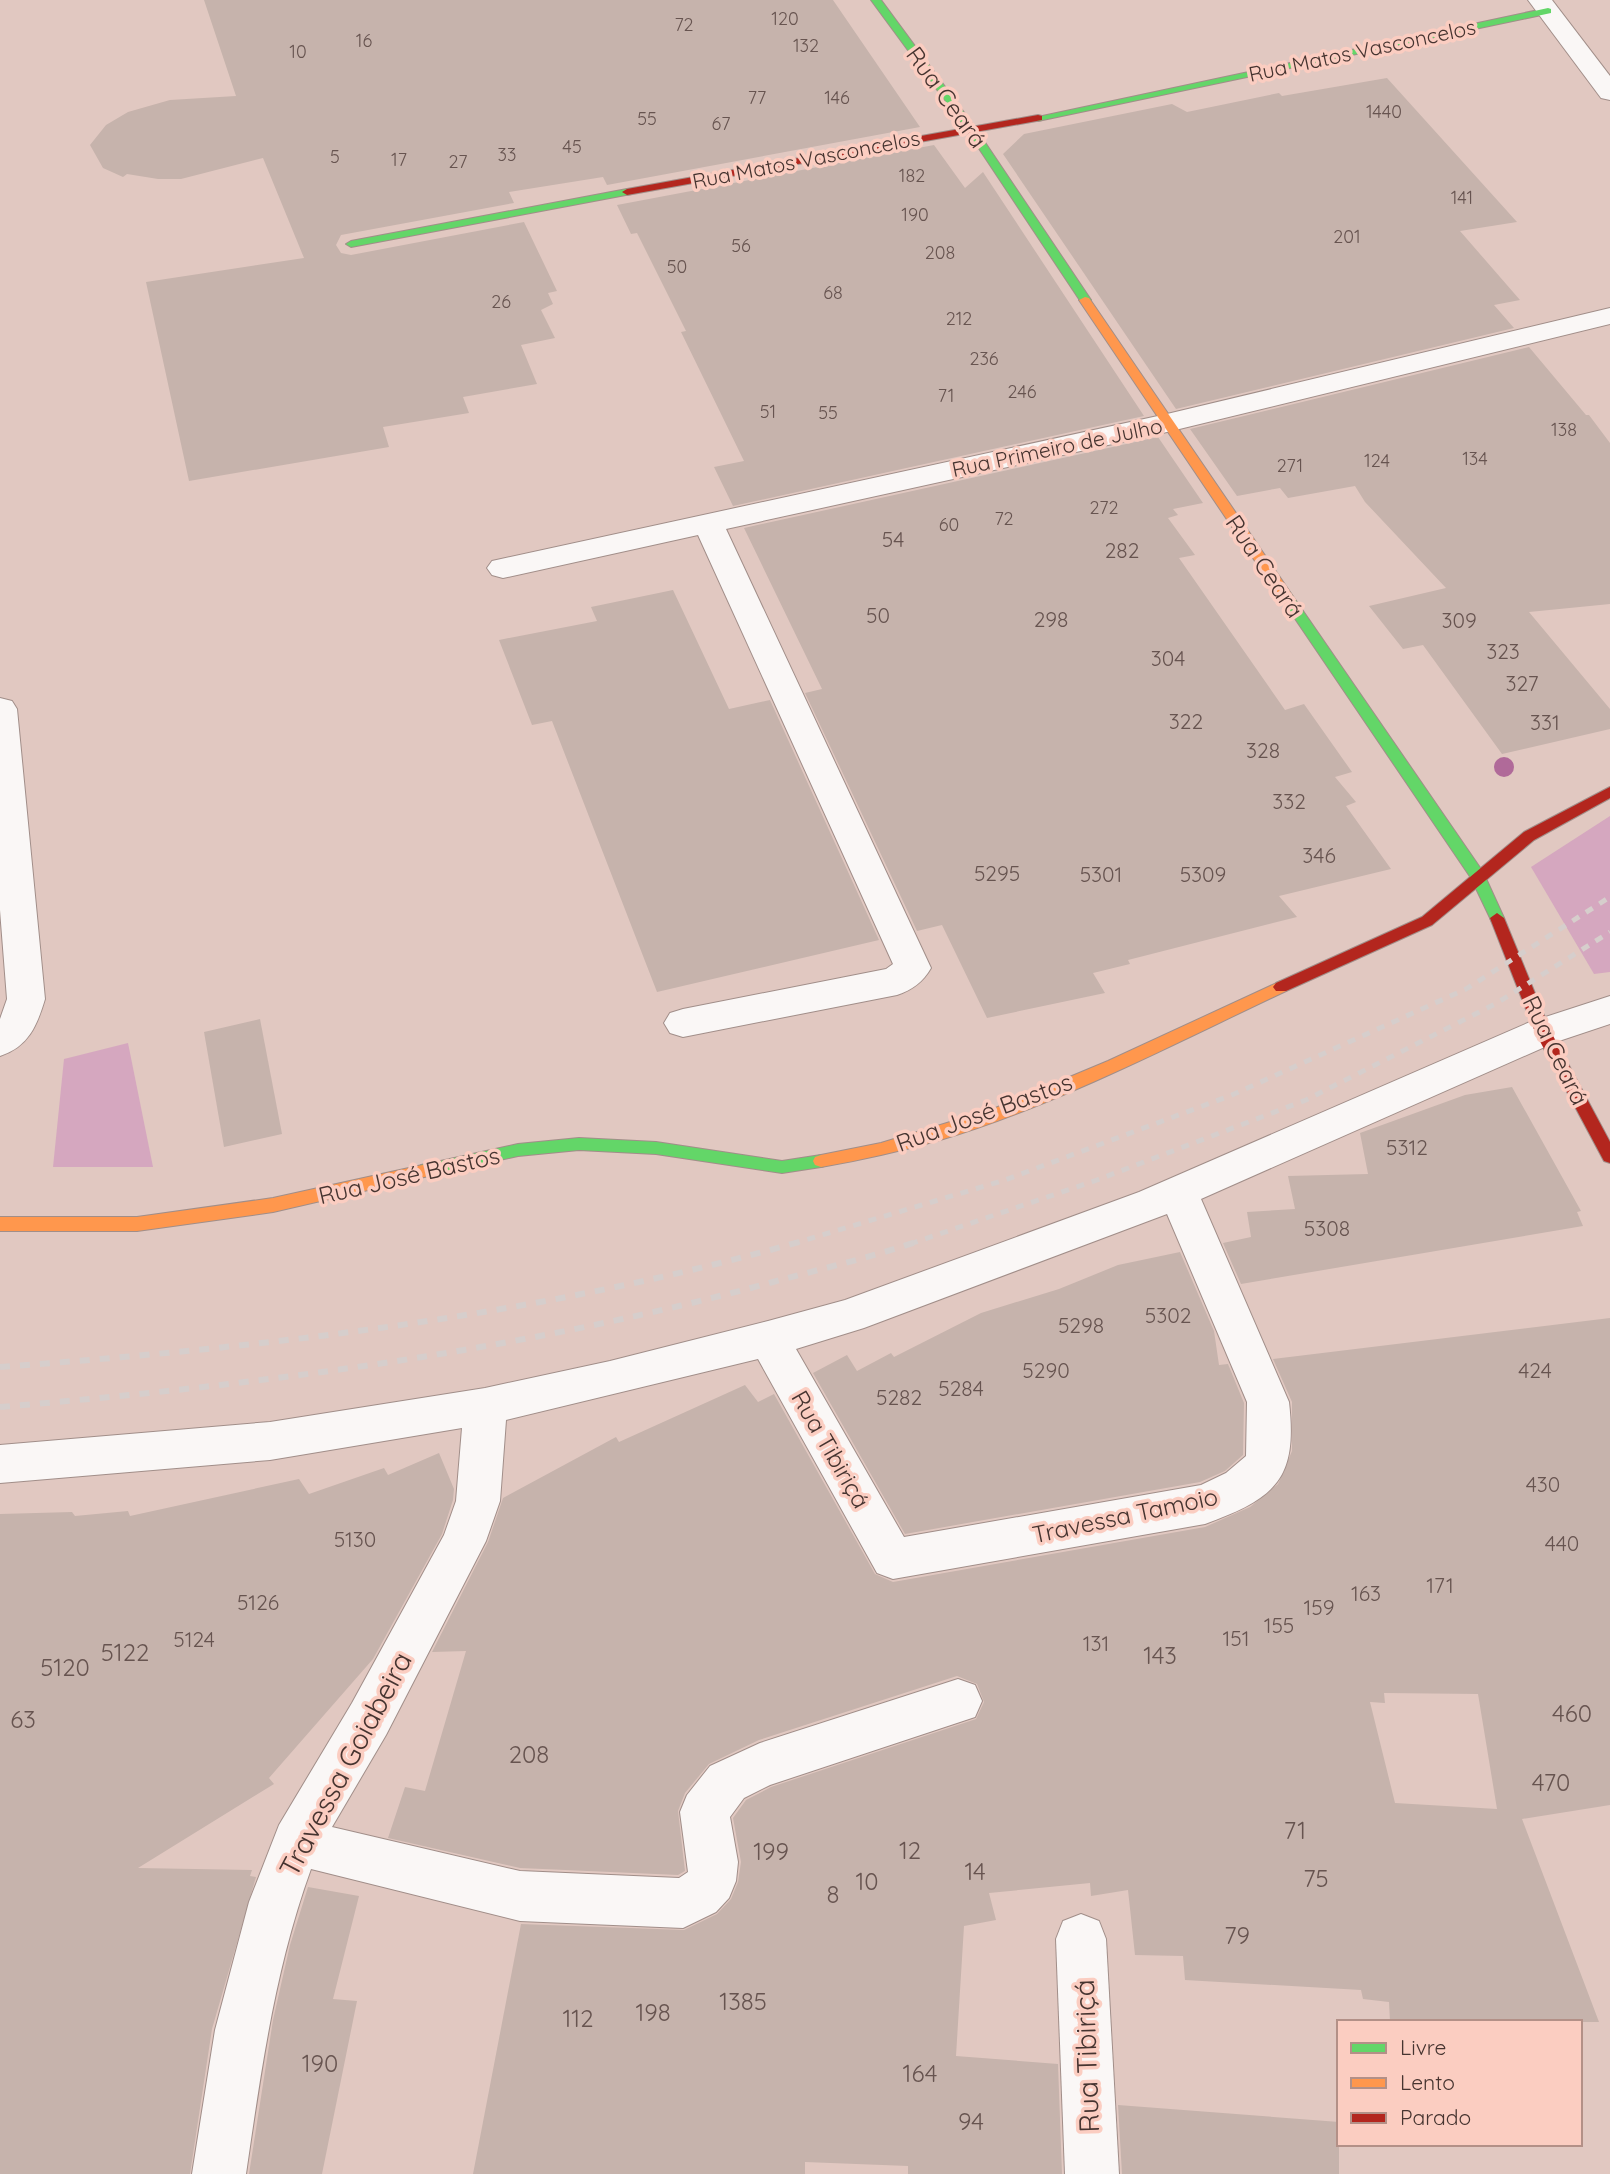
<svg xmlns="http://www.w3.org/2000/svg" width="1610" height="2174" viewBox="0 0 1610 2174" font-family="Quicksand,sans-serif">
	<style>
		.green { fill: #d5a7bf }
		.building { fill: #c6b3ac; fill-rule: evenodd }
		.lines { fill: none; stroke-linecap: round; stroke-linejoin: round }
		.street-casing { stroke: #a18e89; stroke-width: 2 }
		.fast-casing { stroke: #a18e89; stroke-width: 2 }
		.slow-casing { stroke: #a18e89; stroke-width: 2 }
		.jam-casing { stroke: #a18e89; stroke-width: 2 }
		.street { fill: #faf7f6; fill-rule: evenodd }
		.fast { fill: #63d668; fill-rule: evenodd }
		.slow { fill: #ff974d; fill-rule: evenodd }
		.jam { fill: #b3261e; fill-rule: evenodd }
		.rail-far1 { stroke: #d6cecc; stroke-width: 5; stroke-dasharray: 8 8; stroke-linecap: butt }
		.rail { stroke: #d6cecc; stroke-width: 6; stroke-dasharray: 10 10; stroke-linecap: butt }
		.tree { fill: #b06a99 }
		.labels { text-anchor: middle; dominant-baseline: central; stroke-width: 7; stroke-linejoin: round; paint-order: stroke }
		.far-number-label { font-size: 18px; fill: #675450 }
		.far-street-label { font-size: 21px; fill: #463430; stroke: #fbcdc1 }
		.number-label { font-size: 21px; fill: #675450 }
		.street-label { font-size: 24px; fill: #463430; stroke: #fbcdc1 }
		.near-number-label { font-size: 24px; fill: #675450 }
		.near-street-label { font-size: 28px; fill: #463430; stroke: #fbcdc1 }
	</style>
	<rect width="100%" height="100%" fill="#e1c8c1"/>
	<g class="green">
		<polygon points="1610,816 1610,972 1594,974 1531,867"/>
		<polygon points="128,1043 153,1167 53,1167 64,1059"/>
	</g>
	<g class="building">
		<polygon points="204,0 833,0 920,127 607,185 603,177 509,192 514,203 341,235 336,245 341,253 351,255 524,222 557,291 548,293 553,304 541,310 555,338 521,345 537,384 463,397 469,413 383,427 389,447 189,481 146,282 304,258 263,158 181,179 158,179 127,174 123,177 103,168 90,145 106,125 128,112 170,100 236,96"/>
		<polygon points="1387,78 1517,222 1460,231 1520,300 1494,305 1514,328 1176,409 1003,154 1024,134 1172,104 1187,112 1279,93 1282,96"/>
		<polygon points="934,145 965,188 983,172 1144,416 733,506 714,467 744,461 681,332 686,331 637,233 631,234 617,205"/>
		<polygon points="1529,347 1586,415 1589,415 1610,443 1610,604 1529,612 1610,709 1610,729 1502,754 1423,645 1403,649 1369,606 1446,588 1365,502 1355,486 1288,498 1280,488 1237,496 1190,429"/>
		<polygon points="1158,437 1203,503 1173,509 1178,515 1168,518 1195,555 1179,558 1285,710 1304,704 1352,772 1335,777 1356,802 1346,806 1391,869 1279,896 1297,917 1128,960 1130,964 1093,973 1105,993 987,1018 942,925 917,931 805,693 822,689 744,528"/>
		<polygon points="673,590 729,709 770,700 879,940 657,992 552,721 532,725 499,640 597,621 591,607"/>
		<polygon points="260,1019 282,1134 224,1147 204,1032"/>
		<polygon points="1512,1087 1581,1211 1577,1212 1583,1226 1241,1284 1223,1243 1251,1237 1247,1212 1295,1209 1288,1176 1368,1174 1360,1133 1465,1095"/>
		<polygon points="1180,1252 1214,1331 1219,1365 1228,1364 1244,1403 1243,1455 1225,1471 1200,1482 905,1534 813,1373 847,1355 857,1371 891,1353 894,1357 981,1313 1059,1289 1118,1265"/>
		<path d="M1610,1318V1805L1522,1819L1599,2022H1390L1389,2002L1363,1999L1361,1990L1185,1980L1183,1956L1135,1955L1128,1890L1091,1896L1090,1883L989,1893L996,1920L964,1926L956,2056L1058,2064L1062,2174H908V2166L805,2162V2174H473L521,1924L684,1930L717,1914L731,1899L738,1882L741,1862L733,1818L746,1800L771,1787L976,1719L984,1702L977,1684L957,1676L759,1740L709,1764L685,1793L678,1811L685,1871L678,1875L520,1868L388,1838L405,1787L425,1791L466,1651L432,1652L488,1542L503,1498L616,1437L619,1442L745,1385L758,1402L774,1394L875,1574L893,1582L1205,1527L1250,1507L1278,1484L1292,1451V1402L1273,1359ZM1384,1693L1478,1694L1497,1809L1395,1803L1370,1702L1385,1703Z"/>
		<polygon points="439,1453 454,1489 453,1500 442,1534 373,1659 269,1778 274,1784 138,1868 252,1870 250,1876 256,1877 212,2029 190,2174 0,2174 0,1514 72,1512 75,1516 128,1511 130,1516 299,1479 309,1494 384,1468 388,1475"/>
		<polygon points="308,1887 359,1896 333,1999 357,2001 322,2174 249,2174 273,2020 290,1945"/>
		<polygon points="1118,2105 1339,2122 1339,2174 1122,2174"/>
	</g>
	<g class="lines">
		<defs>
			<g id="street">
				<polygon points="1528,0 1552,0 1610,76 1610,100 1601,98"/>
				<path d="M1610,308V324L1167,432L726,529L931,968C923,982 912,990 897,995L683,1037L670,1033L664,1023L670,1013L683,1009L886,969L893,964L698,535L503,578L492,575L487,568L492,561L1167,414Z"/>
				<path d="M0,698L12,701L17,709L45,999C37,1026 28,1047 0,1056V1019L7,999L0,910Z"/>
				<path d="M1610,996V1024L1556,1042L1201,1199L1289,1402C1298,1480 1275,1498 1205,1524L893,1579L877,1573L758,1359L506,1420L500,1501L486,1541L386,1735L332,1827L520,1871L679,1878L688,1872L680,1812L687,1795L710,1766L760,1743L958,1679L975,1685L982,1701L975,1717L770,1785L744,1798L730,1817L738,1862L736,1881L729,1898L716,1912L683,1928L520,1921L311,1869C275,1968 261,2071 246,2174H192L215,2030L249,1902L279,1825L352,1703L444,1535L456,1501L462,1428L270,1460L0,1483V1445L270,1422L485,1388L610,1361L768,1321L845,1300L1139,1192L1530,1022ZM1167,1214L1247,1402L1246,1456L1226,1473L1201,1485L904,1537L796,1349L864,1328Z"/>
				<polygon points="1081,1914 1099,1921 1106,1939 1119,2174 1065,2174 1056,1939 1063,1921"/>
			</g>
			<g id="fast">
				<polygon points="871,0 881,0 974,126 1091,300 1089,302 1081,302 966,129"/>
				<polygon points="1548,8 1551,9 1551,13 1038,121 1033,118"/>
				<polygon points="627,189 632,192 631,194 351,247 346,244 351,241"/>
				<polygon points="1287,594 1292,595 1483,872 1504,918 1502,922 1492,922 1471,878 1281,598"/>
				<polygon points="579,1138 656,1142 782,1161 821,1155 827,1157 829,1161 827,1165 821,1167 782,1173 656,1154 579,1150 518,1156 427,1176 421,1175 419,1170 421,1165 427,1164 518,1144"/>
			</g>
			<g id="slow">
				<polygon points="1085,297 1089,298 1292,595 1292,601 1282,601 1079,300"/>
				<path d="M1281,981L1289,987L1286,991C1173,1044 1060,1104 940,1140C901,1151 861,1160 821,1167L815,1165L813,1161L815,1157L821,1155L881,1143L993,1109L1108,1061Z"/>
				<polygon points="427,1164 433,1165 435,1170 433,1175 273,1212 137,1231 0,1231 0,1217 137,1217 273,1198"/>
			</g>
			<g id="jam">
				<polygon points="1038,115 1042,116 1042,120 627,195 622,192 627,189"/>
				<polygon points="1610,787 1610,798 1534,840 1432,925 1286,991 1276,991 1273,987 1276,983 1422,917 1524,832"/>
				<polygon points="1497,913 1504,918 1551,1032 1610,1142 1610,1163 1604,1161 1535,1032 1490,918"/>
			</g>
		</defs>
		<use href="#street" class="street-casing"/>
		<use href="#fast" class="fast-casing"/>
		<use href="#slow" class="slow-casing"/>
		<use href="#jam" class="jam-casing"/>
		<use href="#street" class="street"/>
		<use href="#fast" class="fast"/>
		<use href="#slow" class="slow"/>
		<use href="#jam" class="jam"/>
		<g class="rail-far1">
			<polyline points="792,1244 1005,1180 1232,1095 1466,989 1610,897"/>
			<polyline points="910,1244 1097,1180 1306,1100 1497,1003 1610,932"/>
		</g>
		<g class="rail">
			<path d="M0,1367C270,1347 537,1316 799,1242"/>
			<path d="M0,1407C261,1385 520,1351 773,1282C820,1269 869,1258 916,1242"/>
		</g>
	</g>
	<circle class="tree" cx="1504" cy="767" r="10"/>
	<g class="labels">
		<g class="far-number-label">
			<text x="785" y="18">120</text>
			<text x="684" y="24">72</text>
			<text x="364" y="40">16</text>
			<text x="806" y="45">132</text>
			<text x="298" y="51">10</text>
			<text x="757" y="97">77</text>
			<text x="837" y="97">146</text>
			<text x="1384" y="111">1440</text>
			<text x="647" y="118">55</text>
			<text x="721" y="123">67</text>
			<text x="572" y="146">45</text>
			<text x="507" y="154">33</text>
			<text x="335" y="156">5</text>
			<text x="399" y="159">17</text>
			<text x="458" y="161">27</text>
			<text x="912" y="175">182</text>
			<text x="1462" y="197">141</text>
			<text x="915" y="214">190</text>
			<text x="1347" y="236">201</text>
			<text x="741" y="245">56</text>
			<text x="940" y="252">208</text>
			<text x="677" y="266">50</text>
			<text x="833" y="292">68</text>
			<text x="501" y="301">26</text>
			<text x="959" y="318">212</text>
			<text x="984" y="358">236</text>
			<text x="1022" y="391">246</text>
			<text x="946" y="395">71</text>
			<text x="768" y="411">51</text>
			<text x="828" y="412">55</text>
			<text x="1564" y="429">138</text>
			<text x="1475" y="458">134</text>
			<text x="1377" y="460">124</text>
			<text x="1290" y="465">271</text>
			<text x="1104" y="507">272</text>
			<text x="1004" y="518">72</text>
			<text x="949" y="524">60</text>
		</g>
		<g class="far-street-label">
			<text transform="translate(1362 50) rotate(-12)">Rua Matos Vasconcelos</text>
			<text transform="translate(806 159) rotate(-11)">Rua Matos Vasconcelos</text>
			<text transform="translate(1057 447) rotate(-12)">Rua Primeiro de Julho</text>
		</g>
		<g class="number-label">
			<text x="893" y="539">54</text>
			<text x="1122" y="550">282</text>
			<text x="878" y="615">50</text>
			<text x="1051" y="619">298</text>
			<text x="1459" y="620">309</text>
			<text x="1503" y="651">323</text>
			<text x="1168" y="658">304</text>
			<text x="1522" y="683">327</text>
			<text x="1186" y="721">322</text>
			<text x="1545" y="722">331</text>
			<text x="1263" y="750">328</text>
			<text x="1289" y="801">332</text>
			<text x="1319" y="855">346</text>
			<text x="997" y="873">5295</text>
			<text x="1101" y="874">5301</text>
			<text x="1203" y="874">5309</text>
			<text x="1407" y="1147">5312</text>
			<text x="1327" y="1228">5308</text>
			<text x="1168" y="1315">5302</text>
			<text x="1081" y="1325">5298</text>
			<text x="1046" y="1370">5290</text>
			<text x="1535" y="1370">424</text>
			<text x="961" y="1388">5284</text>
			<text x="899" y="1397">5282</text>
			<text x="1543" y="1484">430</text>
			<text x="355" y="1539">5130</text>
			<text x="1562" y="1543">440</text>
			<text x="1440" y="1585">171</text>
			<text x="1366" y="1593">163</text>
			<text x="258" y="1602">5126</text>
			<text x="1319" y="1607">159</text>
			<text x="1279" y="1625">155</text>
			<text x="1236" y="1638">151</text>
			<text x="194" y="1639">5124</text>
			<text x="1096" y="1643">131</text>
		</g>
		<g class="street-label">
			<text transform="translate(947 97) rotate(54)">Rua Ceará</text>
			<text transform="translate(1265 566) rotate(56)">Rua Ceará</text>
			<text transform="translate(1556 1050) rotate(64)">Rua Ceará</text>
			<text transform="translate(984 1112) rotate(-20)">Rua José Bastos</text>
			<text transform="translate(409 1175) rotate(-13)">Rua José Bastos</text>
			<text transform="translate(831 1449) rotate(60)">Rua Tibiriçá</text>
			<text transform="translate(1125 1515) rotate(-12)">Travessa Tamoio</text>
		</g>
		<g class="near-number-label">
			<text x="125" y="1652">5122</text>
			<text x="1160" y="1655">143</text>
			<text x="65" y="1667">5120</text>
			<text x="1572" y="1713">460</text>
			<text x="23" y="1719">63</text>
			<text x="529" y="1754">208</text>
			<text x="1551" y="1782">470</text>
			<text x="1295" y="1830">71</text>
			<text x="910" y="1850">12</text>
			<text x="771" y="1851">199</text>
			<text x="975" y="1871">14</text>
			<text x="1316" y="1878">75</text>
			<text x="867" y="1881">10</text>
			<text x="833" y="1894">8</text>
			<text x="1237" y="1935">79</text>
			<text x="743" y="2001">1385</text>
			<text x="653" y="2012">198</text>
			<text x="578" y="2018">112</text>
			<text x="320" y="2063">190</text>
			<text x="920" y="2073">164</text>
			<text x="971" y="2121">94</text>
		</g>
		<g class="near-street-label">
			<text transform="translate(345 1764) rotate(-62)">Travessa Goiabeira</text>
			<text transform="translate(1086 2056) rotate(-92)">Rua Tibiriçá</text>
		</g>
	</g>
	<rect x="1337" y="2020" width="245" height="126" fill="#fbcdc1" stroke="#b39087" stroke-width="2"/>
	<rect x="1351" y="2043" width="35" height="10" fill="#63d668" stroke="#b39087" stroke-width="2"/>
	<text x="1400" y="2055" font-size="21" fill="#463430">Livre</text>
	<rect x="1351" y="2078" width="35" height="10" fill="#ff974d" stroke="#b39087" stroke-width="2"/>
	<text x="1400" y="2090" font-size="21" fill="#463430">Lento</text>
	<rect x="1351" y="2113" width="35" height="10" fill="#b3261e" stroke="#b39087" stroke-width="2"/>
	<text x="1400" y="2125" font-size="21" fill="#463430">Parado</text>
</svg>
